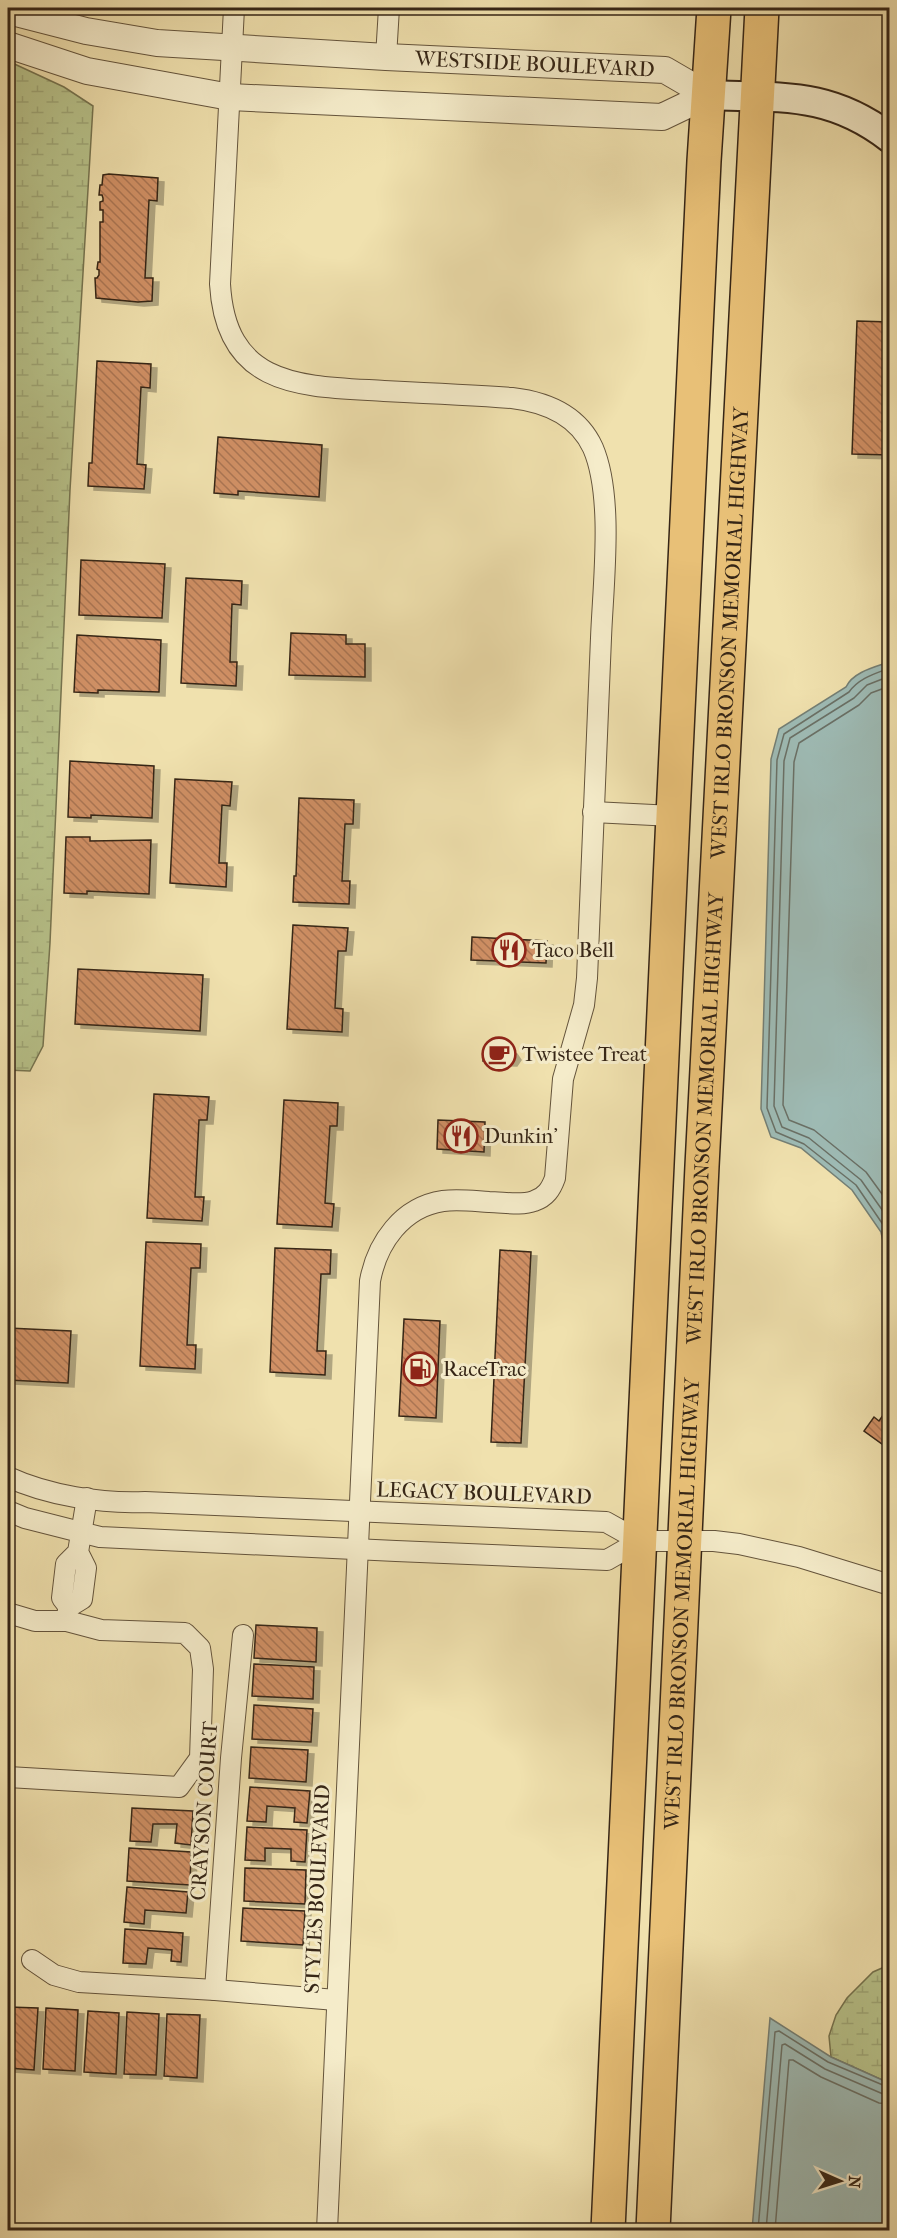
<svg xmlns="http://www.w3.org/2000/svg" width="897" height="2238" viewBox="0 0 897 2238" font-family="'IM FELL French Canon',serif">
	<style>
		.wetland { fill: url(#wetland-marsh); stroke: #767450; stroke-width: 1.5 }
		.water { fill: #9ebbb5; stroke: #747f75; stroke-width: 1.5 }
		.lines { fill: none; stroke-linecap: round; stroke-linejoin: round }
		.shore { stroke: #6a7066; stroke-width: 1.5 }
		.building { fill: url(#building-back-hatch); stroke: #352516; stroke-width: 1.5; filter: url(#shadow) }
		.minor-casing { stroke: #64543c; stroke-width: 22 }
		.tertiary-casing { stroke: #64543c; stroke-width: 28 }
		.secondary-casing { stroke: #352516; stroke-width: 32 }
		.trunk-casing { stroke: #352516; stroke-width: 36 }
		.minor { stroke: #f5ecca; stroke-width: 20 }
		.tertiary { stroke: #f5ecca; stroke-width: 26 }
		.secondary { stroke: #f5ecca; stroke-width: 28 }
		.trunk { stroke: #e8c077; stroke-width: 33 }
		.labels { text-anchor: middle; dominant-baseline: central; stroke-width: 6; stroke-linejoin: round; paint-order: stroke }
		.street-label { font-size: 21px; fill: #352516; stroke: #f5ecca }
		.poi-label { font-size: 21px; fill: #352516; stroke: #f5ecca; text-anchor: start }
	</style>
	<defs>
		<pattern id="wetland-marsh" width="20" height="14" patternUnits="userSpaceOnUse" patternTransform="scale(1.5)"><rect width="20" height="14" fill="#b8c38b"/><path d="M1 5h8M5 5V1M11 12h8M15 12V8" fill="none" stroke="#9fa777"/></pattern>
		<pattern id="building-back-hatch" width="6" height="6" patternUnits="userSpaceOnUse" patternTransform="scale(1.5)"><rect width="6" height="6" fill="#d09065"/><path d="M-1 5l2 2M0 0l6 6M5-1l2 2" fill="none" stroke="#aa7552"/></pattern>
		<filter id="shadow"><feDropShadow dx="6" dy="4" stdDeviation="0" flood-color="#0004"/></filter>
	</defs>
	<rect width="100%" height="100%" fill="#f0e1ae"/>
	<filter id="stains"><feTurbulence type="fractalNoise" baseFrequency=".00333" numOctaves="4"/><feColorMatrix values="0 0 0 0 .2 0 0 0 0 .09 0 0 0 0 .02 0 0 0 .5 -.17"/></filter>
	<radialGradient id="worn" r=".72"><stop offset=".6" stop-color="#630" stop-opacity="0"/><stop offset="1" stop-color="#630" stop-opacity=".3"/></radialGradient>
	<g class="wetland">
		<polygon points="8,61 64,87 93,106 70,490 50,943 43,1046 30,1071 8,1070"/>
		<polygon points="889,1965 889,2083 831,2057 829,2036 836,2015 847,1998 873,1972"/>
	</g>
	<g class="water">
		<path d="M889,662H890L889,1271L881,1232L852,1190L801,1148L771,1137L761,1109L771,759L779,729L846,687C853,672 875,667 889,662Z"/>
		<polygon points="770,2018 831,2057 889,2083 889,2230 752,2230"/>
	</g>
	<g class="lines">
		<g class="shore">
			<path d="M890,668C874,674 859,678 849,692L784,734L777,760L767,1108L776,1132L804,1144L856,1185L886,1229L890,1243"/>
			<polyline points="890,676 867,685 854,698 790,738 784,761 774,1106 782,1127 809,1138 861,1180 890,1221"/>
			<polyline points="890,686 871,693 859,705 799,743 794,762 783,1105 789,1120 814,1130 866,1172 890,1205"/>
			<polyline points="758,2230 775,2032 779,2031 828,2062 890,2088"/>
			<polyline points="766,2230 782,2045 785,2044 825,2069 883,2094 890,2095"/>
			<polyline points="775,2230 789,2060 793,2060 821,2077 879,2103 890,2104"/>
		</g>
	</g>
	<g class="building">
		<polygon points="109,174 158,178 157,201 149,200 145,278 153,278 152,301 138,302 96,298 95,278 97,278 99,275 99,270 97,269 98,262 100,262 100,222 103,222 103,210 100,210 100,202 103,201 103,198 102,195 99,195 100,185 102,185 103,175"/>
		<polygon points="857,321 890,322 890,455 852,454"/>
		<polygon points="97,361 151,364 150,388 141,387 137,464 146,465 144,489 88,486 89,463 92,463"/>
		<polygon points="218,437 322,445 319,497 238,491 238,495 214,493"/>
		<polygon points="81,560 165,564 162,618 79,615"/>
		<polygon points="186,578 242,581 241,605 232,604 230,662 237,662 236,686 181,683"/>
		<polygon points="291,633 346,635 346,644 365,644 365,677 289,675"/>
		<polygon points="77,635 161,640 159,692 98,690 98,693 74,692"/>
		<polygon points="70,761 154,766 152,818 91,815 91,818 68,817"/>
		<polygon points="175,779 232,782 230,806 222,805 219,863 227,863 226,887 170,883"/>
		<polygon points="299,798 354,800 353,824 345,824 342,881 350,881 349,904 293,902 294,876 296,876"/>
		<polygon points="66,837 90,837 90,841 151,840 149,894 87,891 87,894 64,893"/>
		<polygon points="293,925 348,928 346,951 338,951 335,1008 343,1009 342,1032 287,1029"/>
		<polygon points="472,937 547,941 546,963 471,960"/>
		<polygon points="78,969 203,975 200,1031 75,1024"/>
		<polygon points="484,1049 511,1050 515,1056 511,1062 483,1061"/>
		<polygon points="154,1094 209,1097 207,1120 199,1120 195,1197 204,1197 202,1221 147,1218"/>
		<polygon points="284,1100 338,1103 337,1126 330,1126 325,1203 334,1204 332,1227 277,1224"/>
		<polygon points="438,1120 485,1122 484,1152 437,1149"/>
		<polygon points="146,1242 201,1244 200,1268 191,1268 187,1345 196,1345 195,1369 140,1366"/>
		<polygon points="275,1248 331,1250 330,1274 321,1274 317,1351 326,1351 325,1375 270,1372"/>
		<polygon points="500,1250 531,1252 521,1443 491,1442"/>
		<polygon points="404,1319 440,1321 436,1418 399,1416"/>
		<polygon points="8,1328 71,1331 68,1383 8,1380"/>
		<polygon points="886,1411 890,1413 889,1449 864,1431 874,1417 879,1421"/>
		<polygon points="256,1625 317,1628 316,1662 254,1658"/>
		<polygon points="254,1664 314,1667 313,1699 252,1696"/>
		<polygon points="254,1705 313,1709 311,1742 252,1739"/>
		<polygon points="251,1747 308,1750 306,1782 249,1778"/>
		<polygon points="250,1787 310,1791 307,1823 294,1822 295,1808 267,1806 266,1822 247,1821"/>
		<polygon points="132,1808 193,1811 191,1845 175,1843 177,1824 153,1824 151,1842 130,1841"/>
		<polygon points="247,1827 307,1830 305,1862 291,1861 291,1849 265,1848 265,1861 245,1860"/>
		<polygon points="129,1848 191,1852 190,1885 127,1881"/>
		<polygon points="245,1868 306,1870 305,1904 244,1901"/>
		<polygon points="127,1887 188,1892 186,1913 145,1910 144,1924 124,1922"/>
		<polygon points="243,1908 305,1911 303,1945 241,1941"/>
		<polygon points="125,1929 183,1933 181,1962 171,1961 172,1950 148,1948 146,1964 123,1963"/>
		<polygon points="8,2007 38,2008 34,2070 8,2068"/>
		<polygon points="46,2008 78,2010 75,2071 43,2069"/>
		<polygon points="88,2011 119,2013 116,2074 84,2072"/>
		<polygon points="127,2012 159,2014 156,2075 124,2074"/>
		<polygon points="167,2014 200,2015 197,2078 164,2076"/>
	</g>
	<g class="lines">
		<defs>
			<g id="minor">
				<path d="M234,8L220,284C226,389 303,386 384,391C427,393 470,395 512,398C546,402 578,415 593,448C614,497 603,584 601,638C597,751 591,865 587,978L584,1005L563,1079L555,1178C551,1189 546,1197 534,1201C521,1206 503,1202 489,1202C473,1201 458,1199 443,1201C402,1207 377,1243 370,1281L327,2230"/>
				<polyline points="386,57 389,8"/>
				<polyline points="593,812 673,816"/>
				<path d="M8,1477C47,1495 101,1504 145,1502L606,1522L640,1541"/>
				<polyline points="8,1511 25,1518 100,1537 396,1551 607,1560 640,1541 714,1541 739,1544 799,1557 890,1585"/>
				<polyline points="78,1552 66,1564 62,1598 69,1607 82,1599 86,1568 78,1552 87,1498"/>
				<polyline points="8,1613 35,1621 67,1621 68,1609"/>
				<polyline points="8,1777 179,1787 200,1758 203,1669 200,1648 185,1633 101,1630 67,1621"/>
				<polyline points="32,1960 54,1975 79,1982 215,1990 336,2000"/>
				<polyline points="215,1990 231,1758 243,1635"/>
			</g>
			<g id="tertiary">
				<path id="s1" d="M8,11L86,31L157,43L386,57L665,70L708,95"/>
				<polyline points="8,45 87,71 230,97 662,117 708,95"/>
			</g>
			<path id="secondary" d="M708,95C780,98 829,91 890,138"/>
			<g id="trunk">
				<polyline points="608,2230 673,816 704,161 714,8"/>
				<path id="s2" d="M653,2230L702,1166L762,8"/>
			</g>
		</defs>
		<use href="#minor" class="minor-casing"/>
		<use href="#tertiary" class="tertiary-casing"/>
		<use href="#secondary" class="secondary-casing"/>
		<use href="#trunk" class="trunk-casing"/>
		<use href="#minor" class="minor"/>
		<use href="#tertiary" class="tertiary"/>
		<use href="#secondary" class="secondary"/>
		<use href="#trunk" class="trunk"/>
	</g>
	<defs>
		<symbol id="restaurant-ring" viewBox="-11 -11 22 22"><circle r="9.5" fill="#f5ecca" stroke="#8f2418" stroke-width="1.5"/><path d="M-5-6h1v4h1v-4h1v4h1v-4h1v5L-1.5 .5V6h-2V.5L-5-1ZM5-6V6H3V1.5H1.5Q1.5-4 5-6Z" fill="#8f2418"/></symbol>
		<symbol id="cafe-ring" viewBox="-11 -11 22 22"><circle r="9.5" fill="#f5ecca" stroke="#8f2418" stroke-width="1.5"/><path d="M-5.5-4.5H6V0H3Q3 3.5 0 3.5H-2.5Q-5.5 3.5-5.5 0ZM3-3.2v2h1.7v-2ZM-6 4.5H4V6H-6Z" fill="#8f2418"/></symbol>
		<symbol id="fuel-ring" viewBox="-11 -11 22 22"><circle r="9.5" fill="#f5ecca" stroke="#8f2418" stroke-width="1.5"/><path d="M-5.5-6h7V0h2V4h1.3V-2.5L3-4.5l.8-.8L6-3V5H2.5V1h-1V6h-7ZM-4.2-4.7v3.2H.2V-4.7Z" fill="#8f2418"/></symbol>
	</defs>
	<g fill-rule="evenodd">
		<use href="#restaurant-ring" x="490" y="931" width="38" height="38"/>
		<use href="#cafe-ring" x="480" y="1035" width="38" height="38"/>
		<use href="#restaurant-ring" x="442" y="1117" width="38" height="38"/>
		<use href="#fuel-ring" x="401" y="1350" width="38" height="38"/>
	</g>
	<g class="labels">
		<g class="street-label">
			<text stroke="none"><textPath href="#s1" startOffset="531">WESTSIDE BOULEVARD</textPath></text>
			<text stroke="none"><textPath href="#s2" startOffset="1599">WEST IRLO BRONSON MEMORIAL HIGHWAY</textPath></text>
			<text stroke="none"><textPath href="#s2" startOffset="1113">WEST IRLO BRONSON MEMORIAL HIGHWAY</textPath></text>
			<text transform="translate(484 1493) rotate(2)">LEGACY BOULEVARD</text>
			<text stroke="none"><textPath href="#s2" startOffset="627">WEST IRLO BRONSON MEMORIAL HIGHWAY</textPath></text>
			<text transform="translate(204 1811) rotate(-86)">CRAYSON COURT</text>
			<text transform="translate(317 1889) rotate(-87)">STYLES BOULEVARD</text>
		</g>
		<g class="poi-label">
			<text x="532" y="950">Taco Bell</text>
			<text x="522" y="1054">Twistee Treat</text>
			<text x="484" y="1136">Dunkin'</text>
			<text x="443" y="1369">RaceTrac</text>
		</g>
	</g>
	<rect width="897" height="2238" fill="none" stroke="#f0e1ae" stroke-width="30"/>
	<rect x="9" y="9" width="879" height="2220" fill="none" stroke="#352516" stroke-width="3"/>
	<rect x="15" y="15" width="867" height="2208" fill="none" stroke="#352516" stroke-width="1.5"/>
	<g transform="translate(840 2181) rotate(93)" stroke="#f5ecca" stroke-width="4.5" paint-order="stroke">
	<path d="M0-4.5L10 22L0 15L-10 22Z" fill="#352516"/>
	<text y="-9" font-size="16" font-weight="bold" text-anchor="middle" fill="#352516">N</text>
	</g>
	<rect width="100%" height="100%" filter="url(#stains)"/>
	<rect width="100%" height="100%" fill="url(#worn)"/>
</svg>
